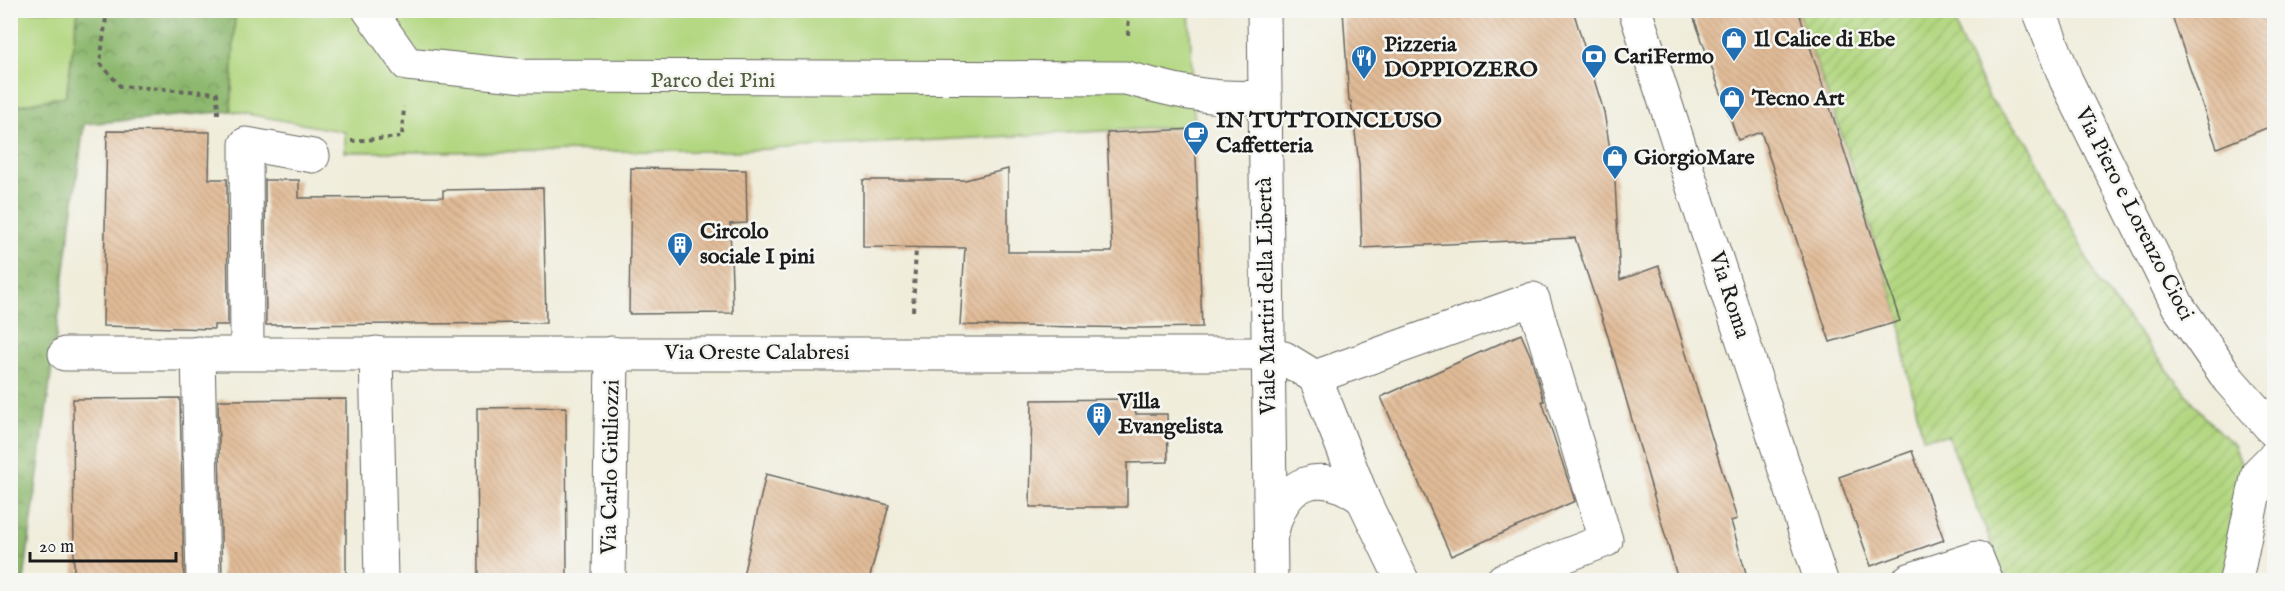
<svg xmlns="http://www.w3.org/2000/svg" width="2285" height="591" viewBox="0 0 2285 591" font-family="'IM FELL English',serif">
	<style>
		.green { fill: #b2d780; stroke: #677a4e; stroke-width: 1.5 }
		.forest { fill: url(#forest-crowns); stroke: #546a45; stroke-width: 1.5 }
		.garden { fill: url(#garden-furrows); stroke: #677a4e; stroke-width: 1.5 }
		.building { fill: url(#building-back-hatch) }
		.lines { fill: none; stroke-linecap: round; stroke-linejoin: round }
		.minor-casing { stroke: #66655f; stroke-width: 35 }
		.major-casing { stroke: #66655f; stroke-width: 35 }
		.path { stroke: #66655f; stroke-width: 4; stroke-dasharray: 4.5 4.5; stroke-linecap: butt }
		.minor { stroke: #fff; stroke-width: 33 }
		.major { stroke: #fff; stroke-width: 33 }
		.labels { text-anchor: middle; dominant-baseline: central; stroke-width: 5; stroke-linejoin: round; paint-order: stroke }
		.poi-label { font-size: 22px; font-weight: bold; fill: #1c1c1c; stroke: #f6f6f2; text-anchor: start }
		.park-label { font-size: 22px; fill: #505d3f; stroke: #f6f6f2 }
		.street-label { font-size: 22px; fill: #1c1c1c; stroke: #f6f6f2 }
	</style>
	<defs>
		<pattern id="forest-crowns" width="20" height="18" patternUnits="userSpaceOnUse" patternTransform="scale(1.5)"><rect width="20" height="18" fill="#8db86e"/><path d="M2 6a3 3 0 1 1 6 0M12 15a3 3 0 1 1 6 0" fill="none" stroke="#72955a"/></pattern>
		<pattern id="garden-furrows" width="10" height="10" patternUnits="userSpaceOnUse" patternTransform="scale(1.5)"><rect width="10" height="10" fill="#b2d780"/><path d="M-1 1l2-2M0 10L10 0M9 11l2-2" fill="none" stroke="#98b86e"/></pattern>
		<pattern id="building-back-hatch" width="6" height="6" patternUnits="userSpaceOnUse" patternTransform="scale(1.5)"><rect width="6" height="6" fill="#e1bb97"/><path d="M-1 5l2 2M0 0l6 6M5-1l2 2" fill="none" stroke="#c0a082"/></pattern>
	</defs>
	<rect width="100%" height="100%" fill="#f6f6f2"/>
	<filter id="ink" filterUnits="userSpaceOnUse"><feTurbulence type="fractalNoise" baseFrequency=".0167" numOctaves="2"/><feDisplacementMap in="SourceGraphic" scale="12" xChannelSelector="R" yChannelSelector="G"/><feConvolveMatrix kernelMatrix="1 2 1 2 8 2 1 2 1" color-interpolation-filters="sRGB"/></filter>
	<filter id="wash" filterUnits="userSpaceOnUse"><feTurbulence type="fractalNoise" baseFrequency=".008" numOctaves="4" result="noise"/><feDisplacementMap in="SourceGraphic" scale="24" xChannelSelector="R" yChannelSelector="G"/><feGaussianBlur stdDeviation="1.35" result="paint"/><feColorMatrix in="noise" values="0 0 0 0 0 0 0 0 0 0 0 0 0 0 0 0 0 1.4 0 .05"/><feComposite in="paint" operator="in"/></filter>
	<g filter="url(#wash)">
		<rect width="100%" height="100%" fill="#f0eddb"/>
		<g class="green">
			<polygon points="1189,10 1195,126 733,151 345,152 345,132 231,111 235,11"/>
			<polygon points="11,11 78,11 66,96 11,107"/>
		</g>
		<polygon class="forest" points="78,11 235,11 231,111 84,124 24,580 11,580 11,107 66,96"/>
		<polygon class="garden" points="1798,11 1953,11 1959,36 1990,99 2030,145 2100,284 2205,417 2234,445 2243,467 2231,580 2006,580 1948,436 1923,438 1906,365 1900,321 1842,136"/>
		<g id="blocks">
			<g class="building">
				<polygon points="1343,10 1573,10 1604,112 1615,181 1620,280 1659,266 1737,519 1731,521 1748,580 1678,580 1607,333 1575,238 1362,248 1359,164 1351,101 1349,101"/>
				<polygon points="1691,10 1798,10 1900,321 1830,342 1761,132 1738,140"/>
				<polygon points="2170,10 2274,10 2274,125 2217,148"/>
				<polygon points="1195,129 1202,327 1142,328 960,325 965,248 863,247 863,180 965,180 1008,169 1008,252 1112,252 1107,133"/>
				<polygon points="107,131 210,132 209,179 227,179 228,325 214,325 214,329 103,326"/>
				<polygon points="631,168 746,170 747,223 730,224 733,313 629,314"/>
				<polygon points="265,180 299,180 299,198 443,197 443,190 543,188 546,323 266,325"/>
				<polygon points="1521,334 1531,357 1544,401 1542,401 1575,501 1451,556 1381,397"/>
				<polygon points="180,398 184,580 74,580 73,399"/>
				<polygon points="346,399 346,580 222,580 218,400"/>
				<polygon points="1133,399 1136,414 1167,414 1168,462 1127,463 1127,507 1030,507 1032,400"/>
				<polygon points="566,407 567,580 478,580 477,408"/>
				<polygon points="1912,451 1944,540 1871,566 1839,477"/>
				<polygon points="766,474 889,505 869,580 742,580"/>
			</g>
		</g>
	</g>
	<g filter="url(#ink)">
		<use href="#blocks" fill-opacity="0" stroke="#66655f" stroke-width="1.5"/>
		<g class="lines">
			<defs>
				<g id="minor">
					<path d="M369,10L407,64L524,76L1126,78C1178,92 1211,100 1265,97"/>
					<polyline points="2039,10 2066,80 2178,306 2229,380 2274,431"/>
					<polyline points="198,353 203,580"/>
					<polyline points="247,353 246,144 313,156"/>
					<polyline points="376,353 381,580"/>
					<polyline points="65,354 1267,354"/>
					<polyline points="1315,377 1533,299 1606,540 1503,580"/>
					<polyline points="609,580 612,353"/>
					<polyline points="1909,580 1977,558 1986,580"/>
					<polyline points="2236,580 2258,473 2274,457"/>
				</g>
				<g id="major">
					<polyline points="1264,10 1271,580"/>
					<polyline points="1635,10 1821,580"/>
					<polyline points="1267,354 1284,358 1315,377 1363,499 1402,580"/>
					<path d="M1272,532C1284,479 1320,467 1363,499"/>
				</g>
			</defs>
			<use href="#minor" class="minor-casing"/>
			<use href="#major" class="major-casing"/>
			<g class="path">
				<polyline points="107,10 100,63 120,86 217,93 218,114"/>
				<polyline points="1128,35 1129,10"/>
				<polyline points="351,141 402,137 404,107"/>
				<polyline points="913,311 916,248"/>
			</g>
			<use href="#minor" class="minor"/>
			<use href="#major" class="major"/>
		</g>
	</g>
	<defs>
		<symbol id="shop-pin" viewBox="-11 -11 22 30"><path d="M0 17L-7.5 6A9.5 9.5 0 1 1 7.5 6Z" fill="#1f6fb2" stroke="#f6f6f2"/><path d="M-5-2.5h2.3a2.7 3.5 0 0 1 5.4 0H5L5.5 6h-11ZM-1.5-2.5h3a1.5 2.3 0 0 0-3 0Z" fill="#fff"/></symbol>
		<symbol id="bank-pin" viewBox="-11 -11 22 30"><path d="M0 17L-7.5 6A9.5 9.5 0 1 1 7.5 6Z" fill="#1f6fb2" stroke="#f6f6f2"/><path d="M-6-4H6V4H-6ZM0-2.3a2.3 2.3 0 1 0 0 4.6a2.3 2.3 0 1 0 0-4.6Z" fill="#fff"/></symbol>
		<symbol id="restaurant-pin" viewBox="-11 -11 22 30"><path d="M0 17L-7.5 6A9.5 9.5 0 1 1 7.5 6Z" fill="#1f6fb2" stroke="#f6f6f2"/><path d="M-5-6h1v4h1v-4h1v4h1v-4h1v5L-1.5 .5V6h-2V.5L-5-1ZM5-6V6H3V1.5H1.5Q1.5-4 5-6Z" fill="#fff"/></symbol>
		<symbol id="cafe-pin" viewBox="-11 -11 22 30"><path d="M0 17L-7.5 6A9.5 9.5 0 1 1 7.5 6Z" fill="#1f6fb2" stroke="#f6f6f2"/><path d="M-5.5-4.5H6V0H3Q3 3.5 0 3.5H-2.5Q-5.5 3.5-5.5 0ZM3-3.2v2h1.7v-2ZM-6 4.5H4V6H-6Z" fill="#fff"/></symbol>
		<symbol id="building-pin" viewBox="-11 -11 22 30"><path d="M0 17L-7.5 6A9.5 9.5 0 1 1 7.5 6Z" fill="#1f6fb2" stroke="#f6f6f2"/><path d="M-4-6H4V6H1V3H-1V6H-4ZM-2.5-4.3h1.7v1.8h-1.7ZM.8-4.3h1.7v1.8H.8ZM-2.5-1h1.7V.8h-1.7ZM.8-1h1.7V.8H.8Z" fill="#fff"/></symbol>
	</defs>
	<g fill-rule="evenodd">
		<use href="#shop-pin" x="1719" y="25" width="30" height="40"/>
		<use href="#bank-pin" x="1579" y="42" width="30" height="40"/>
		<use href="#restaurant-pin" x="1349" y="43" width="30" height="40"/>
		<use href="#shop-pin" x="1717" y="84" width="30" height="40"/>
		<use href="#cafe-pin" x="1181" y="119" width="30" height="40"/>
		<use href="#shop-pin" x="1600" y="143" width="30" height="40"/>
		<use href="#building-pin" x="665" y="230" width="30" height="40"/>
		<use href="#building-pin" x="1084" y="400" width="30" height="40"/>
	</g>
	<g class="labels">
		<g class="poi-label">
			<text x="1754" y="40">Il Calice di Ebe</text>
			<text x="1384" y="45">Pizzeria<tspan x="1384" dy="25">DOPPIOZERO</tspan></text>
			<text x="1614" y="57">CariFermo</text>
			<text x="1752" y="99">Tecno Art</text>
			<text x="1216" y="121">IN TUTTOINCLUSO<tspan x="1216" dy="25">Caffetteria</tspan></text>
			<text x="1634" y="158">GiorgioMare</text>
			<text x="700" y="232">Circolo<tspan x="700" dy="25">sociale I pini</tspan></text>
			<text x="1118" y="402">Villa<tspan x="1118" dy="25">Evangelista</tspan></text>
		</g>
		<g class="park-label">
			<text x="713" y="81">Parco dei Pini</text>
		</g>
		<g class="street-label">
			<text transform="translate(2134 214) rotate(63)">Via Piero e Lorenzo Cioci</text>
			<text transform="translate(1729 295) rotate(72)">Via Roma</text>
			<text transform="translate(1267 296) rotate(-91)">Viale Martiri della Libertà</text>
			<text x="757" y="353">Via Oreste Calabresi</text>
			<text transform="translate(611 467) rotate(-89)">Via Carlo Giuliozzi</text>
		</g>
	</g>
	<rect width="2285" height="591" fill="none" stroke="#f6f6f2" stroke-width="36"/>
	<path d="M30 552v9h146v-9" fill="none" stroke="#1c1c1c" stroke-width="3"/>
	<text x="39" y="552" font-size="18" fill="#1c1c1c" stroke="#f6f6f2" stroke-width="4.5" paint-order="stroke">20 m</text>
</svg>
